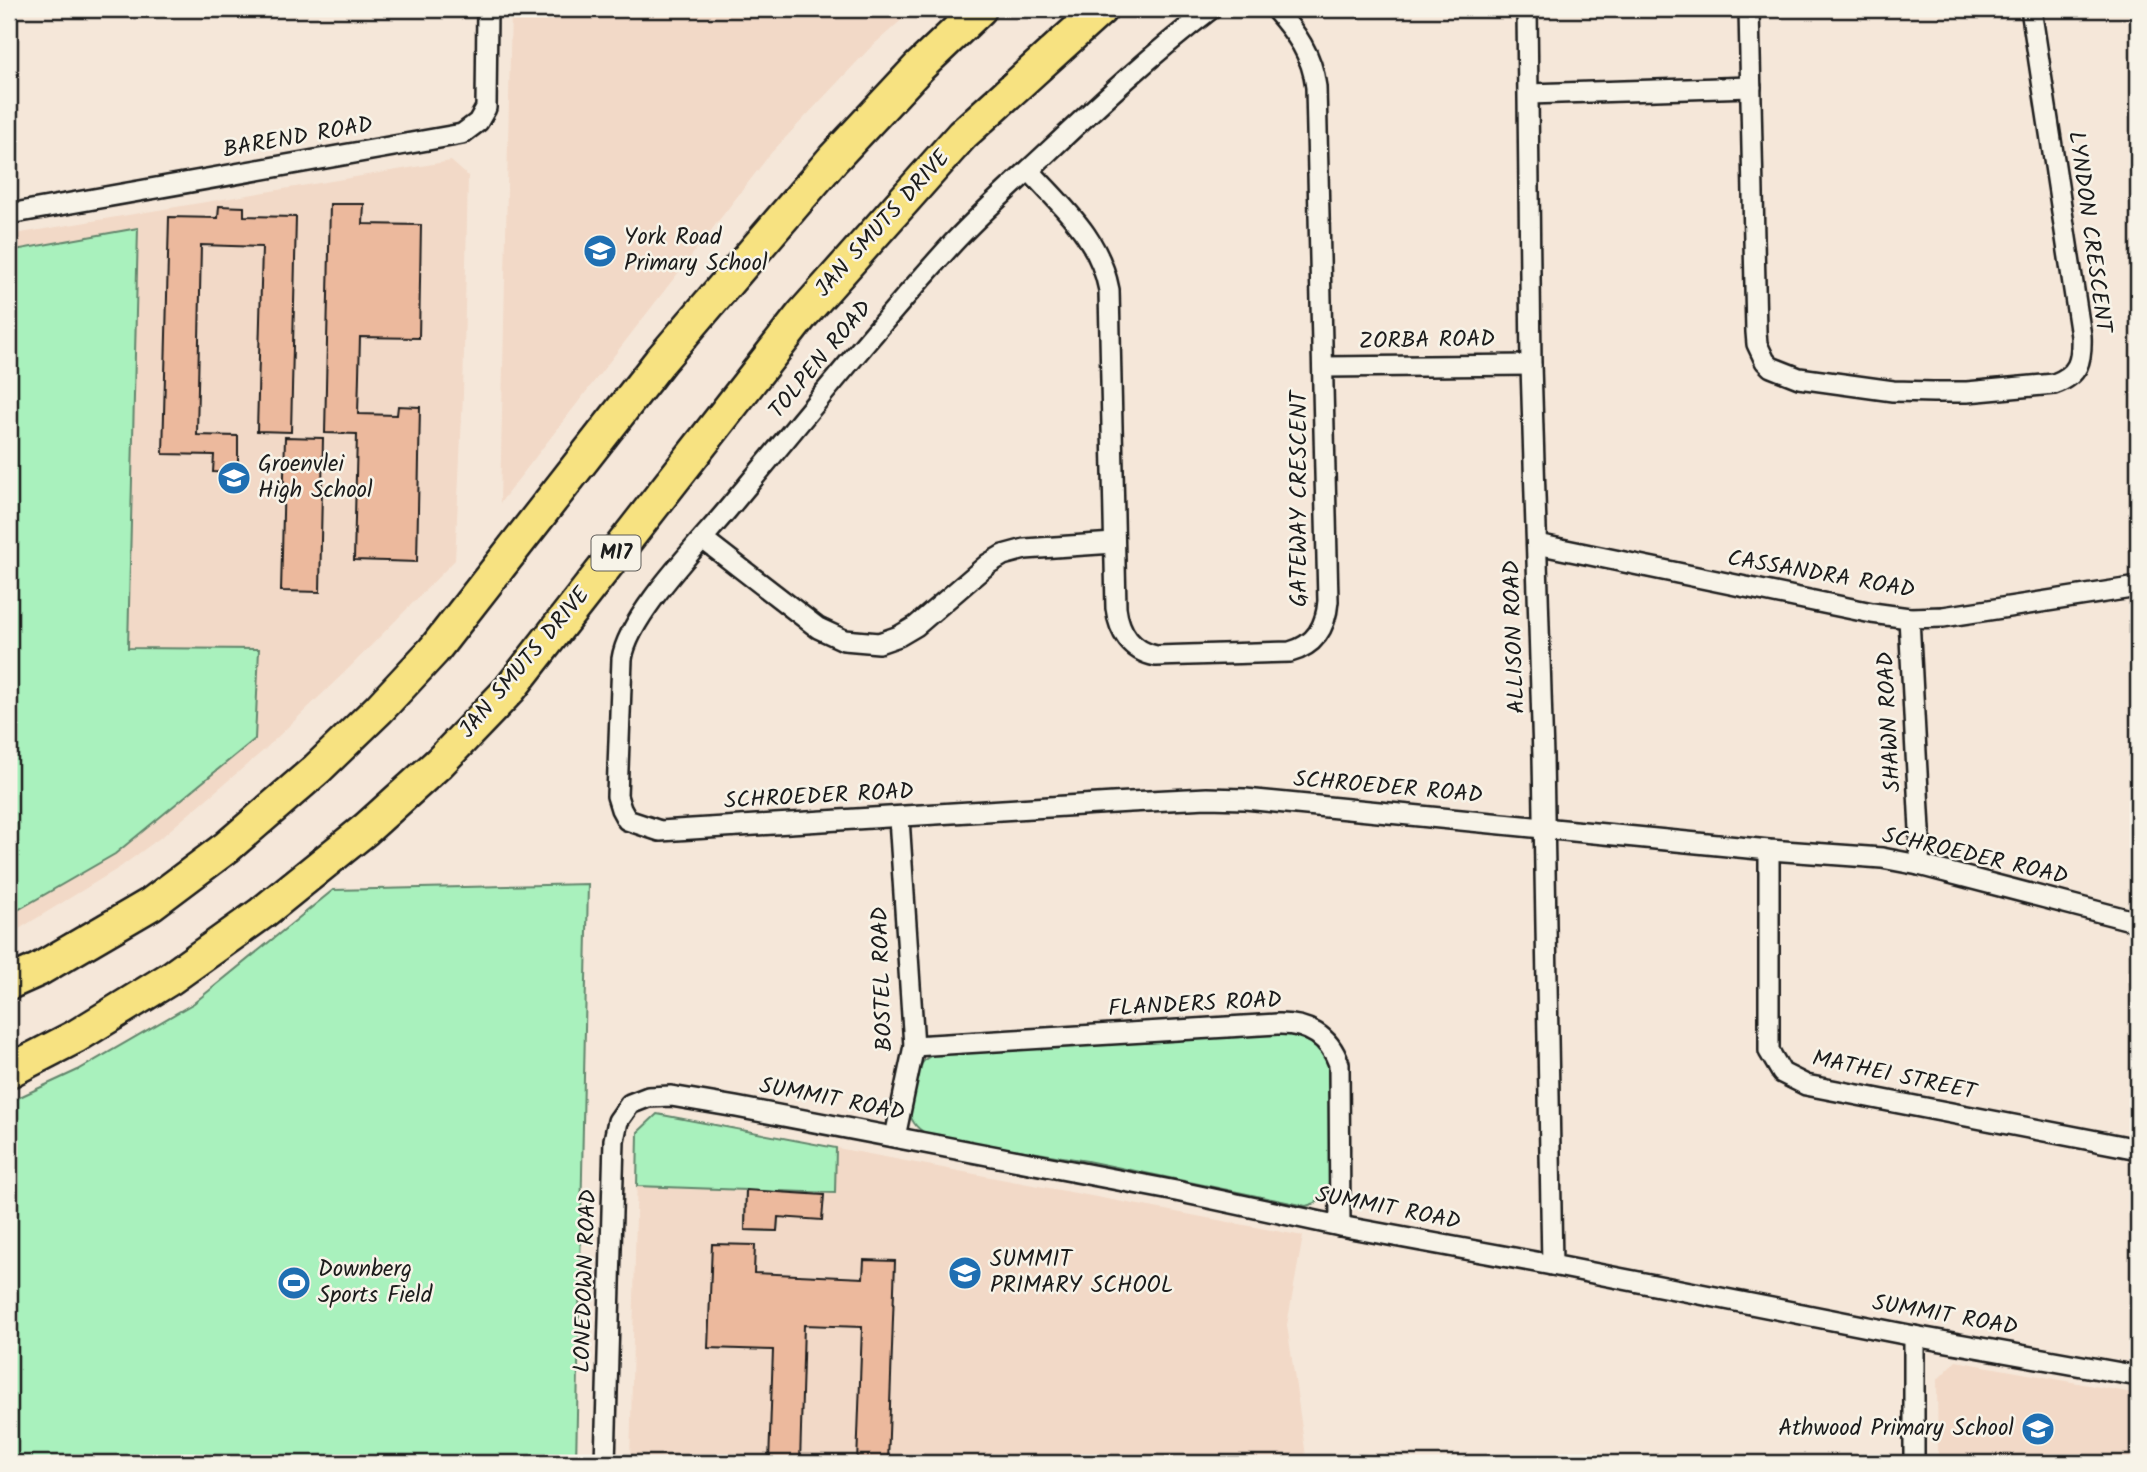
<svg xmlns="http://www.w3.org/2000/svg" width="2147" height="1472" viewBox="0 0 2147 1472" font-family="Kalam,sans-serif">
	<style>
		.built { fill: #f2d9c7 }
		.green { fill: #a9f1bd; stroke: #62866c; stroke-width: 2 }
		.building { fill: #ecb99d; stroke: #1c1c1c; stroke-width: 2 }
		.lines { fill: none; stroke-linecap: round; stroke-linejoin: round }
		.minor-casing { stroke: #1c1c1c; stroke-width: 24 }
		.primary-casing { stroke: #1c1c1c; stroke-width: 37 }
		.minor { stroke: #f7f3e8; stroke-width: 19 }
		.primary { stroke: #f7e281; stroke-width: 32 }
		.labels { text-anchor: middle; dominant-baseline: central; stroke-width: 5; stroke-linejoin: round; paint-order: stroke }
		.shield { fill: #f7f3e8; stroke: #5e5c59; stroke-width: 2 }
		.shield-label { font-size: 21px; font-weight: bold; fill: #1c1c1c }
		.street-label { font-size: 23px; fill: #1c1c1c; stroke: #f7f3e8 }
		.poi-label { font-size: 23px; fill: #1c1c1c; stroke: #f7f3e8; text-anchor: start }
	</style>
	<rect width="100%" height="100%" fill="#f5e7d9"/>
	<filter id="ink" filterUnits="userSpaceOnUse"><feTurbulence type="fractalNoise" baseFrequency=".0143" numOctaves="2"/><feDisplacementMap in="SourceGraphic" scale="14" xChannelSelector="R" yChannelSelector="G"/><feConvolveMatrix kernelMatrix="1 2 1 2 8 2 1 2 1" color-interpolation-filters="sRGB"/></filter>
	<g filter="url(#ink)">
		<g class="built">
			<polygon points="511,9 914,9 871,47 771,153 500,503"/>
			<polygon points="451,161 468,176 463,395 455,560 349,668 263,751 164,835 119,868 9,935 9,235"/>
			<polygon points="657,1114 1303,1236 1287,1325 1307,1463 630,1463 638,1132"/>
			<polygon points="1956,1361 2138,1394 2138,1463 1938,1463 1937,1380"/>
		</g>
		<g class="green">
			<polygon points="138,228 128,648 259,649 255,739 115,854 9,915 9,251"/>
			<polygon points="588,884 576,1463 9,1463 9,1102 78,1070 194,1003 333,890"/>
			<path d="M1290,1033C1309,1039 1321,1044 1328,1064L1331,1178C1329,1193 1322,1203 1306,1206L1087,1161L931,1136C919,1131 912,1124 909,1111C913,1090 913,1059 937,1053Z"/>
			<polygon points="657,1114 836,1148 835,1193 779,1191 777,1231 745,1230 746,1190 637,1186 638,1132"/>
		</g>
		<g class="building">
			<polygon points="330,204 364,204 363,224 421,225 419,338 360,337 358,414 397,415 398,406 420,407 417,562 354,560 357,434 325,433"/>
			<polygon points="219,206 244,207 244,216 296,217 291,432 257,431 262,247 201,245 197,435 238,436 238,473 213,472 214,455 163,454 169,217 218,218"/>
			<polygon points="285,437 323,438 320,592 281,591"/>
			<polygon points="746,1190 824,1195 822,1220 778,1217 777,1231 745,1230"/>
			<polygon points="712,1244 755,1245 754,1273 863,1278 864,1260 895,1261 888,1463 857,1463 862,1327 804,1325 800,1463 769,1463 773,1350 708,1348"/>
		</g>
		<g class="lines">
			<defs>
				<g id="minor">
					<path d="M1211,9C1153,53 1101,102 1048,152C1016,182 983,211 953,243C875,329 802,420 728,509C699,544 628,616 622,659L617,796L621,809L627,820L660,831L1130,802L1207,798L1245,799L1769,850L1882,858L1919,865L2138,922"/>
					<polyline points="1527,9 1531,365 1543,757 1552,1265"/>
					<path d="M1749,9L1756,332L1757,344L1765,361L1771,367L1799,378L1893,391L1933,392H1967L2054,384C2079,375 2082,361 2081,336L2031,9"/>
					<polyline points="1529,94 1751,87"/>
					<path d="M1029,170C1063,208 1099,237 1109,290L1116,608C1119,632 1131,651 1156,656L1290,652C1316,645 1326,626 1328,601L1316,87C1312,54 1296,33 1275,9"/>
					<polyline points="9,214 462,134 478,122 486,108 487,9"/>
					<polyline points="1323,367 1531,365"/>
					<polyline points="703,539 818,628 844,640 879,643 899,636 916,626 988,564 1003,555 1025,549 1114,543"/>
					<polyline points="1537,544 1872,613 1909,618 1943,617 2138,587"/>
					<polyline points="1909,618 1920,830 1919,865"/>
					<polyline points="1769,850 1769,1051 1782,1073 1806,1085 2138,1149"/>
					<path d="M914,1046L1277,1024C1307,1023 1329,1035 1339,1064L1340,1226"/>
					<polyline points="895,1137 914,1046 899,818"/>
					<polyline points="1914,1336 1914,1463"/>
					<polyline points="605,1463 614,1140 618,1121 630,1104 648,1097 671,1096 736,1107 1176,1191 1340,1226 1552,1265 1914,1336 2138,1376"/>
				</g>
				<g id="primary">
					<polyline points="9,983 38,970 151,904 227,847 317,769 379,709 434,650 660,361 833,159 919,67 980,9"/>
					<polyline points="9,1071 75,1037 171,978 262,913 366,829 439,763 510,689 802,315 962,135 1101,9"/>
				</g>
			</defs>
			<use href="#minor" class="minor-casing"/>
			<use href="#primary" class="primary-casing"/>
			<use href="#minor" class="minor"/>
			<use href="#primary" class="primary"/>
		</g>
	</g>
	<defs>
		<symbol id="school-disc" viewBox="-11 -11 22 22"><circle r="9.5" fill="#1f6fb2" stroke="#f7f3e8"/><path d="M0-5L7-2L0 1L-7-2ZM-4 1L0 2.5L4 1V4Q0 6-4 4Z" fill="#fff"/></symbol>
		<symbol id="stadium-disc" viewBox="-11 -11 22 22"><circle r="9.5" fill="#1f6fb2" stroke="#f7f3e8"/><path d="M0-5a6.5 5 0 1 0 0 10a6.5 5 0 1 0 0-10ZM-3.5-1.8h7v3.6h-7Z" fill="#fff"/></symbol>
	</defs>
	<g fill-rule="evenodd">
		<use href="#school-disc" x="581" y="232" width="38" height="38"/>
		<use href="#school-disc" x="215" y="459" width="38" height="38"/>
		<use href="#school-disc" x="946" y="1254" width="38" height="38"/>
		<use href="#stadium-disc" x="275" y="1264" width="38" height="38"/>
		<use href="#school-disc" x="2019" y="1410" width="38" height="38"/>
	</g>
	<g class="labels">
		<rect class="shield" x="591.5" y="535.5" width="49" height="35" rx="5"/>
		<g class="shield-label">
			<text x="616" y="553">M17</text>
		</g>
		<g class="street-label">
			<text transform="translate(298 138) rotate(-10)">BAREND ROAD</text>
			<text transform="translate(883 224) rotate(-48)">JAN SMUTS DRIVE</text>
			<text transform="translate(2089 232) rotate(82)">LYNDON CRESCENT</text>
			<text transform="translate(1427 341) rotate(-1)">ZORBA ROAD</text>
			<text transform="translate(821 360) rotate(-50)">TOLPEN ROAD</text>
			<text transform="translate(1300 499) rotate(-90)">GATEWAY CRESCENT</text>
			<text transform="translate(1821 575) rotate(10)">CASSANDRA ROAD</text>
			<text transform="translate(1515 637) rotate(-92)">ALLISON ROAD</text>
			<text transform="translate(525 663) rotate(-50)">JAN SMUTS DRIVE</text>
			<text transform="translate(1890 722) rotate(-93)">SHAWN ROAD</text>
			<text transform="translate(1388 788) rotate(5)">SCHROEDER ROAD</text>
			<text transform="translate(819 797) rotate(-3)">SCHROEDER ROAD</text>
			<text transform="translate(1975 857) rotate(13)">SCHROEDER ROAD</text>
			<text transform="translate(883 979) rotate(-92)">BOSTEL ROAD</text>
			<text transform="translate(1195 1005) rotate(-3)">FLANDERS ROAD</text>
			<text transform="translate(1894 1076) rotate(12)">MATHEI STREET</text>
			<text transform="translate(832 1100) rotate(11)">SUMMIT ROAD</text>
			<text transform="translate(1388 1209) rotate(11)">SUMMIT ROAD</text>
			<text transform="translate(586 1281) rotate(-88)">LONEDOWN ROAD</text>
			<text transform="translate(1945 1316) rotate(10)">SUMMIT ROAD</text>
		</g>
		<g class="poi-label">
			<text x="624" y="238">York Road<tspan x="624" dy="26">Primary School</tspan></text>
			<text x="258" y="465">Groenvlei<tspan x="258" dy="26">High School</tspan></text>
			<text x="990" y="1260">SUMMIT<tspan x="990" dy="26">PRIMARY SCHOOL</tspan></text>
			<text x="318" y="1270">Downberg<tspan x="318" dy="26">Sports Field</tspan></text>
			<text x="2014" y="1429" text-anchor="end">Athwood Primary School</text>
		</g>
	</g>
	<rect width="2147" height="1472" fill="none" stroke="#f7f3e8" stroke-width="35"/>
	<rect x="18" y="18" width="2112" height="1437" fill="none" stroke="#1c1c1c" stroke-width="2.5" filter="url(#ink)"/>
</svg>
